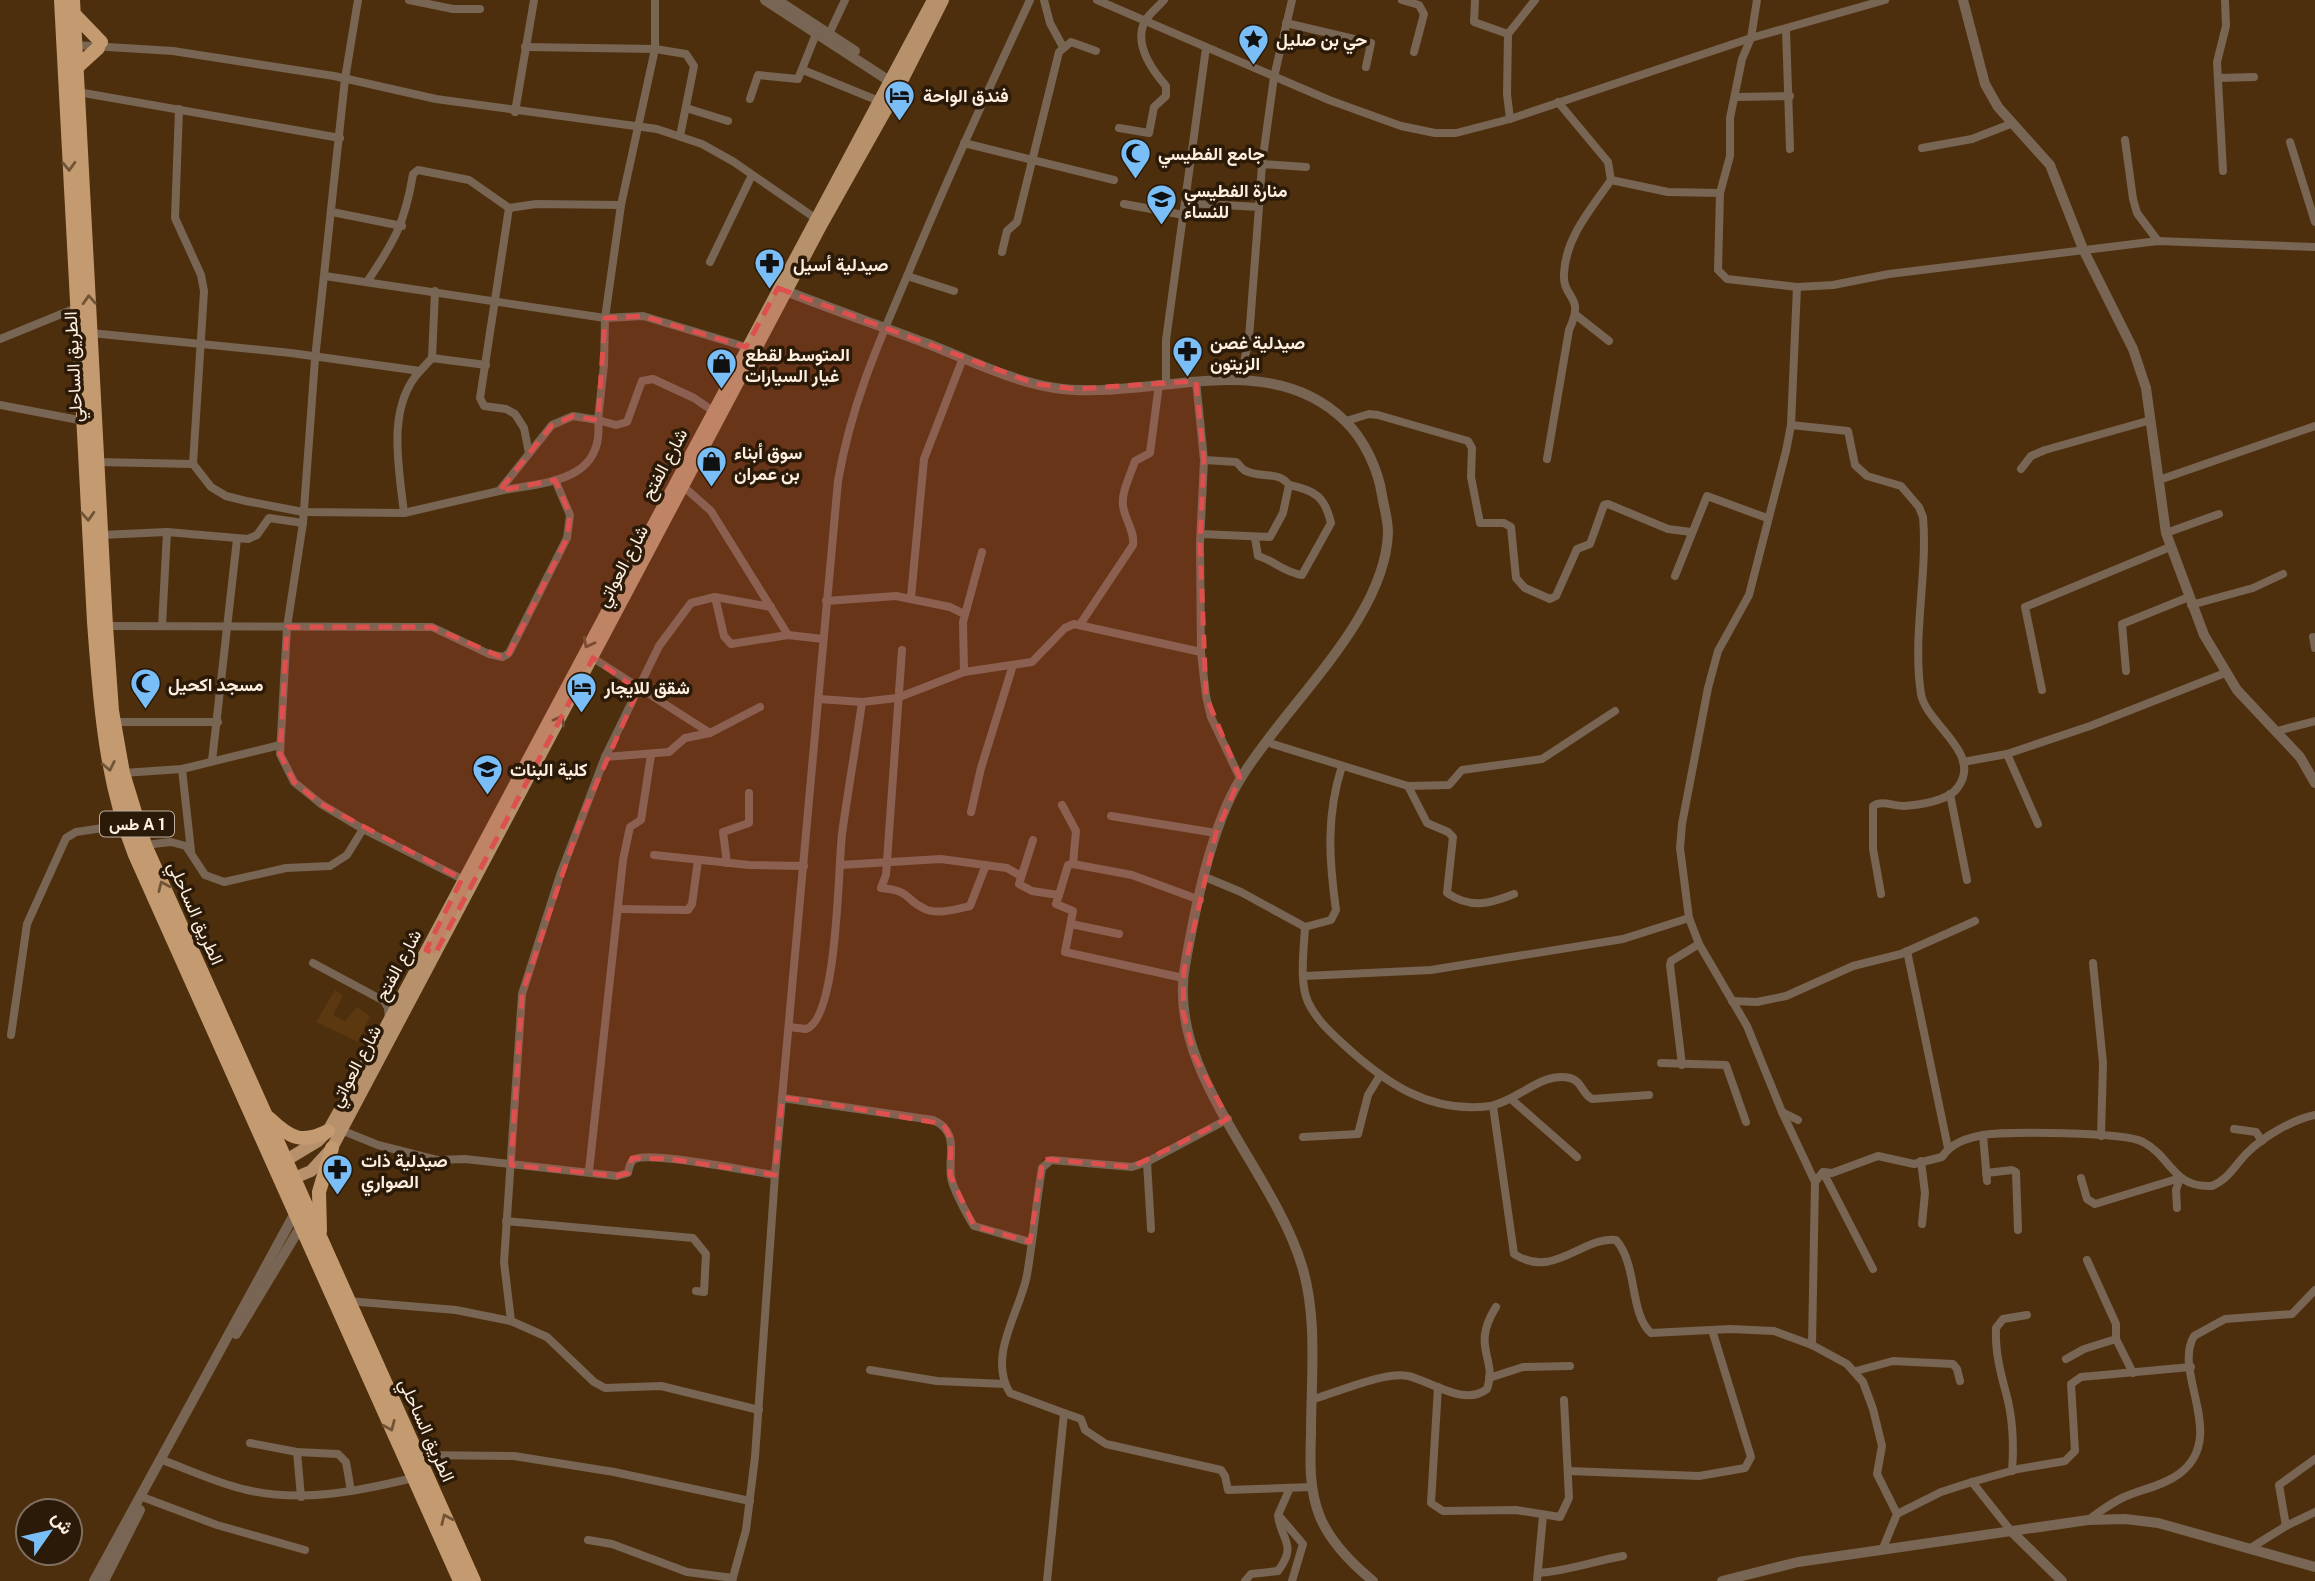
<svg xmlns="http://www.w3.org/2000/svg" width="2315" height="1581" viewBox="0 0 2315 1581" font-family="'Public Sans',Vazirmatn,sans-serif">
	<style>
		.built { fill: #5b3810 }
		.lines { fill: none; stroke-linecap: round; stroke-linejoin: round }
		.minor { stroke: #786553; stroke-width: 8 }
		.tertiary { stroke: #786553; stroke-width: 10 }
		.primary { stroke: #b7916c; stroke-width: 12 }
		.trunk { stroke: #c49a70; stroke-width: 14 }
		.oneway { stroke: #705437 }
		.oneway2 { stroke: #634a30 }
		.marked { fill: #de504d; fill-opacity: 0.2; stroke: #de504d; stroke-width: 5; stroke-dasharray: 14 9; stroke-linejoin: round }
		.labels { text-anchor: middle; dominant-baseline: central; stroke-width: 7; stroke-linejoin: round; paint-order: stroke }
		.shield { fill: #2b1a08; stroke: #bfafa0; stroke-width: 2 }
		.shield-label { font-size: 16px; font-weight: bold; fill: #feefe1 }
		.poi-label { font-size: 18px; font-weight: bold; fill: #feefe1; stroke: #2b1a08; text-anchor: start }
		.street-label { font-size: 18px; fill: #feefe1; stroke: #2b1a08 }
	</style>
	<rect width="100%" height="100%" fill="#4d2f0d"/>
	<polygon class="built" points="335,990 343,995 333,1015 345,1021 357,1007 370,1016 358,1042 316,1022"/>
	<g class="lines">
		<g class="minor">
			<polyline points="358,0 345,79 315,359 303,523 287,627 280,754 294,782 321,804 363,829 462,879"/>
			<polyline points="409,0 453,9 480,9"/>
			<polyline points="1044,0 1050,23 1063,47"/>
			<polyline points="1097,0 1329,100 1401,126 1435,133 1456,133 1510,119 1751,38 1885,0"/>
			<polyline points="1402,0 1419,5 1424,14 1414,52"/>
			<polyline points="1475,0 1474,22 1508,34"/>
			<polyline points="1286,23 1371,43 1366,67"/>
			<polyline points="1786,30 1790,149"/>
			<polyline points="829,34 845,0"/>
			<polyline points="75,45 173,51 334,76 436,99 657,129 702,144 734,162 815,218"/>
			<polyline points="525,47 655,49 686,54 694,66 680,136"/>
			<polyline points="803,70 879,101"/>
			<polyline points="2218,78 2254,77"/>
			<polyline points="78,92 340,138"/>
			<polyline points="1736,97 1790,96"/>
			<polyline points="750,99 758,75 798,79 816,34"/>
			<polyline points="1558,102 1608,162 1611,180 1668,192 1720,193 1718,270 1727,279 1797,287 1833,285 1889,274 2158,241 2315,247"/>
			<polyline points="686,108 728,121"/>
			<polyline points="179,109 175,218 201,275 204,291 193,464 211,487 226,496 246,501 303,512 404,513 499,491 552,425 573,416 598,420 604,365 605,318 621,205 655,49 655,0"/>
			<polyline points="515,112 534,0"/>
			<polyline points="1510,119 1507,94 1508,34 1535,0"/>
			<path d="M1119,128L1149,133L1154,107L1166,96V86C1152,70 1133,44 1145,21C1149,14 1158,7 1164,0"/>
			<polyline points="2125,140 2133,199 2137,213 2158,241"/>
			<polyline points="2290,142 2315,222"/>
			<polyline points="964,143 1114,180"/>
			<polyline points="1922,148 1972,139 2013,123"/>
			<polyline points="1262,164 1274,77 1292,0"/>
			<polyline points="2223,171 2217,62 2226,26 2225,0"/>
			<polyline points="1720,193 1730,156 1730,118 1742,59 1751,38 1757,0"/>
			<polyline points="1187,203 1259,207 1249,338 1240,381"/>
			<polyline points="1124,204 1184,215"/>
			<polyline points="1259,207 1262,164 1306,167"/>
			<polyline points="509,208 480,398 484,406 506,409 515,414 524,428 529,453"/>
			<polyline points="332,212 402,226"/>
			<polyline points="1002,252 1007,231 1017,222 1059,52 1071,42 1096,51"/>
			<polyline points="710,262 752,175"/>
			<polyline points="325,276 605,318 643,316 746,347"/>
			<polyline points="907,276 954,291"/>
			<path d="M367,282C394,242 405,223 413,174L418,170L469,180L509,208L536,204L621,205"/>
			<polyline points="1797,287 1791,425 1786,451 1749,595 1718,651 1708,688 1682,824 1680,848 1689,918 1699,944 1747,1026 1782,1112 1798,1120"/>
			<polyline points="1576,315 1609,341"/>
			<polyline points="91,333 291,353 420,371 432,358 486,365"/>
			<polyline points="0,339 76,308"/>
			<polyline points="432,358 435,291"/>
			<polyline points="1196,381 1204,460 1200,543 1201,652 1206,696 1211,717 1240,778"/>
			<polyline points="1166,383 1166,340 1206,48"/>
			<polyline points="0,405 84,421"/>
			<polyline points="1346,421 1369,414 1378,415 1468,441 1472,448 1471,477 1480,523 1504,523 1511,527 1516,578 1525,588 1550,599 1556,596 1577,549 1590,544 1604,505 1608,504 1668,529 1691,532"/>
			<path d="M1791,425L1848,431L1855,465L1867,476L1901,486L1919,507L1923,517C1928,575 1912,635 1921,694C1926,724 1983,753 1958,787C1949,801 1919,805 1904,806C1893,806 1882,800 1873,806V849L1881,894"/>
			<path d="M1547,459L1569,330C1586,294 1562,300 1564,273C1566,237 1591,209 1611,180"/>
			<polyline points="97,462 193,464"/>
			<polyline points="2021,469 2031,456 2045,450 2151,420"/>
			<polyline points="2159,480 2315,426"/>
			<polyline points="684,487 711,511 788,635"/>
			<path d="M499,491C544,482 605,483 598,420L616,425L627,422L642,381L653,379L694,398L716,413"/>
			<path d="M404,513C399,468 386,407 420,371"/>
			<polyline points="2166,533 2219,514"/>
			<path d="M1201,534L1270,537L1283,513L1289,485C1278,470 1259,479 1244,470C1241,468 1239,464 1236,462L1204,460"/>
			<polyline points="101,535 167,532 248,539 257,535 269,518 303,523"/>
			<path d="M1255,538L1258,556C1275,561 1283,572 1302,575L1331,523C1325,497 1315,490 1289,485"/>
			<polyline points="1675,576 1707,496 1767,518"/>
			<polyline points="715,597 771,607"/>
			<polyline points="911,597 924,459 963,358"/>
			<polyline points="826,601 896,596 950,607 964,614"/>
			<polyline points="2191,605 2253,588 2283,574"/>
			<path d="M1081,623L1133,545C1135,531 1125,520 1123,506C1121,492 1131,474 1135,461L1150,453L1159,384"/>
			<polyline points="106,626 432,627 489,654 503,657 509,653 567,538 570,515 555,480"/>
			<polyline points="162,626 167,532"/>
			<polyline points="2313,637 2315,648"/>
			<path d="M902,650L886,875L881,888C913,891 903,899 925,909C937,915 957,909 970,906L986,865"/>
			<polyline points="593,658 710,733"/>
			<polyline points="2126,671 2122,624 2189,597"/>
			<polyline points="964,672 963,622 982,552"/>
			<polyline points="2042,690 2025,607 2170,547"/>
			<polyline points="819,699 862,702 897,698 964,672 1032,662 1065,628 1074,624 1201,652"/>
			<polyline points="113,722 218,722"/>
			<polyline points="2277,731 2315,721"/>
			<path d="M1266,742L1408,786L1427,823L1448,832L1453,837L1447,893C1471,909 1489,904 1514,894"/>
			<polyline points="2007,754 2090,726 2225,673"/>
			<polyline points="605,757 669,752 685,738 710,733 760,707"/>
			<polyline points="212,761 237,539"/>
			<polyline points="1963,762 2007,754 2038,824"/>
			<polyline points="182,769 191,851"/>
			<polyline points="123,773 182,769 280,745"/>
			<polyline points="1408,786 1449,785 1462,770 1542,759 1615,711"/>
			<polyline points="1950,794 1967,880"/>
			<polyline points="1062,805 1076,831 1073,864"/>
			<polyline points="971,812 981,768 1013,665"/>
			<polyline points="1111,816 1216,833"/>
			<polyline points="1033,840 1019,884 1032,891 1059,895 1056,904 1073,911 1065,952 1183,978"/>
			<polyline points="145,845 171,842 186,846 205,875 224,882 286,868 330,866 347,855 363,829"/>
			<polyline points="654,855 749,865 804,866"/>
			<polyline points="727,863 723,832 749,823 749,793"/>
			<polyline points="840,865 941,859 1007,868 1019,875"/>
			<path d="M1205,877L1241,892L1305,927C1304,949 1299,982 1308,1002C1316,1019 1329,1031 1342,1043C1384,1082 1429,1114 1490,1106C1516,1102 1542,1071 1570,1078C1582,1081 1582,1094 1592,1099L1649,1095"/>
			<polyline points="1059,895 1068,865 1073,864 1132,875 1200,900"/>
			<polyline points="618,909 688,910 692,904 698,860"/>
			<polyline points="1071,924 1119,934"/>
			<path d="M1305,927L1331,920L1336,910C1329,860 1326,815 1342,766"/>
			<polyline points="1907,951 1948,1148"/>
			<polyline points="313,963 384,1001 388,1008 389,1020"/>
			<polyline points="2093,963 2103,1063 2101,1136"/>
			<polyline points="1305,976 1431,970 1623,939 1689,918"/>
			<polyline points="1732,1001 1757,1002 1786,996 1853,966 1901,954 1975,921"/>
			<path d="M789,1027L806,1029C838,1019 838,867 842,834C848,790 856,746 862,702"/>
			<polyline points="11,1035 27,924 66,838 76,832 123,825"/>
			<polyline points="1661,1063 1726,1065 1746,1122"/>
			<polyline points="1682,1065 1670,965 1671,961 1699,944"/>
			<path d="M782,1098L933,1120C960,1132 948,1154 951,1177C952,1187 968,1217 974,1226L1030,1242"/>
			<polyline points="1511,1099 1577,1157"/>
			<path d="M1493,1106L1514,1254C1554,1280 1582,1236 1616,1240C1638,1265 1629,1313 1651,1333L1730,1329L1774,1331L1812,1345L1847,1364L1863,1382L1873,1409L1882,1446L1877,1474L1897,1514L1883,1548"/>
			<polyline points="1782,1112 1815,1182"/>
			<polyline points="2234,1129 2256,1132 2262,1141"/>
			<path d="M341,1130L378,1145L437,1160L465,1159L617,1176L628,1173C629,1168 630,1161 635,1159C652,1151 751,1172 775,1175"/>
			<polyline points="1983,1135 1987,1181"/>
			<polyline points="1303,1137 1358,1134 1368,1095 1379,1077"/>
			<polyline points="1921,1161 1925,1193 1922,1224"/>
			<polyline points="1147,1162 1151,1229"/>
			<polyline points="589,1171 623,860 630,827 641,820 651,755"/>
			<polyline points="1823,1172 1873,1269"/>
			<polyline points="1986,1173 2012,1170 2016,1172 2018,1230"/>
			<polyline points="2081,1178 2087,1199 2095,1204 2180,1178"/>
			<polyline points="2177,1208 2176,1190 2180,1178"/>
			<polyline points="506,1221 693,1238 706,1254 704,1292 696,1291"/>
			<polyline points="2087,1260 2116,1324 2116,1339"/>
			<polyline points="348,1301 456,1310 511,1321 547,1337 594,1382 605,1388 661,1386 759,1410"/>
			<polyline points="511,1321 504,1262 522,994 560,875 605,757 659,646 691,603 715,597 724,636 731,644 788,635 823,639"/>
			<path d="M1812,1345L1815,1182L1823,1172L1832,1173L1878,1156L1914,1164L1942,1157C1951,1143 1967,1138 1983,1135C2005,1131 2126,1132 2143,1142C2172,1157 2172,1188 2212,1186C2229,1179 2235,1165 2247,1153C2264,1136 2292,1120 2315,1115"/>
			<polyline points="2066,1359 2084,1349 2116,1339 2133,1373"/>
			<polyline points="870,1370 937,1381 1005,1384"/>
			<polyline points="1856,1371 1893,1361 1953,1364 1957,1369 1960,1381"/>
			<polyline points="1489,1378 1523,1367 1570,1366"/>
			<polyline points="1438,1387 1431,1503 1443,1511 1516,1510 1560,1517 1569,1498 1564,1400"/>
			<path d="M1311,1400C1335,1393 1385,1371 1408,1376C1431,1381 1464,1407 1487,1389C1498,1358 1470,1348 1496,1307"/>
			<polyline points="1064,1413 1081,1419 1085,1430 1106,1444 1221,1470 1225,1476 1228,1490 1312,1487"/>
			<polyline points="250,1443 297,1452 338,1454 346,1462 351,1491"/>
			<polyline points="297,1452 301,1497"/>
			<polyline points="417,1455 514,1456 614,1472 750,1501"/>
			<path d="M165,1461C192,1471 219,1484 247,1490C302,1503 359,1491 413,1478"/>
			<polyline points="1569,1471 1699,1476 1745,1468 1751,1457 1712,1330"/>
			<path d="M2012,1471C2014,1445 2013,1418 2006,1393C2000,1371 1995,1351 1996,1328L2003,1319L2027,1315"/>
			<polyline points="1972,1482 2011,1531"/>
			<polyline points="145,1498 217,1525 305,1550"/>
			<polyline points="1897,1514 1941,1492 1972,1482 2018,1469 2065,1461 2075,1451 2071,1384 2081,1377 2191,1367"/>
			<polyline points="1280,1517 1303,1544 1292,1581"/>
			<path d="M2088,1520C2099,1512 2111,1503 2124,1497C2142,1489 2163,1486 2179,1474C2229,1437 2172,1373 2194,1336L2225,1319L2292,1314L2315,1290"/>
			<polyline points="2286,1526 2279,1485 2315,1459"/>
			<polyline points="588,1540 612,1544 687,1572 733,1578"/>
			<polyline points="2249,1549 2286,1526 2315,1512"/>
			<path d="M1538,1573C1568,1571 1594,1561 1623,1556"/>
			<path d="M732,1581L746,1530L755,1457L775,1175L838,481C851,405 878,344 908,274C946,181 988,91 1030,0"/>
			<path d="M1047,1581L1064,1413L1010,1393C987,1356 1020,1312 1027,1275C1033,1240 1036,1204 1042,1168L1051,1160L1132,1167L1147,1162L1228,1119"/>
			<path d="M1245,1581L1251,1574L1278,1571C1298,1544 1281,1541 1278,1515L1290,1488"/>
			<polyline points="1537,1581 1543,1515"/>
		</g>
		<g class="tertiary">
			<polyline points="765,0 894,84"/>
			<polyline points="777,0 855,51"/>
			<polyline points="1963,0 1985,84 1998,107 2050,165 2083,249 2133,349 2146,388 2166,533 2204,635 2237,690 2300,757 2315,783"/>
			<path d="M781,289C831,309 881,326 931,345C971,361 1012,381 1055,388C1148,402 1267,344 1345,421C1364,439 1378,469 1382,495C1384,507 1388,520 1388,532C1386,619 1284,706 1241,778C1211,826 1195,909 1185,966C1166,1071 1272,1167 1302,1266C1318,1318 1311,1379 1311,1433C1310,1461 1309,1490 1320,1517C1331,1543 1351,1563 1373,1581"/>
			<polyline points="236,1334 301,1226"/>
			<polyline points="2011,1531 2062,1581"/>
			<polyline points="94,1581 295,1213"/>
			<polyline points="104,1581 140,1510"/>
			<polyline points="1722,1581 1798,1562 2088,1520 2125,1519 2158,1523 2315,1567"/>
		</g>
		<g class="primary">
			<polyline points="278,1165 318,1141 328,1131 369,1058 933,0"/>
			<polyline points="287,1181 311,1171 332,1148 822,224 899,87 943,0"/>
		</g>
		<g class="trunk">
			<path d="M61,0L94,622C100,702 105,779 135,855L460,1581"/>
			<polyline points="73,0 106,626 112,711 123,773 145,845 474,1581"/>
			<polyline points="74,14 101,42"/>
			<polyline points="76,68 98,48"/>
			<path d="M269,1118C289,1137 301,1145 328,1131"/>
			<polyline points="320,1231 319,1192 332,1148"/>
		</g>
	</g>
	<defs><path id="oneway-chevron" d="M-2-3.5L2.5 0L-2 3.5" fill="none" stroke-width="1.6" stroke-linecap="round" stroke-linejoin="round" transform="scale(1.75)"/></defs>
	<g class="oneway">
		<use href="#oneway-chevron" transform="translate(69 166) rotate(88)"/>
		<use href="#oneway-chevron" transform="translate(89 300) rotate(-93)"/>
		<use href="#oneway-chevron" transform="translate(88 516) rotate(87)"/>
		<use href="#oneway-chevron" transform="translate(109 766) rotate(79)"/>
		<use href="#oneway-chevron" transform="translate(163 886) rotate(-114)"/>
		<use href="#oneway-chevron" transform="translate(390 1426) rotate(67)"/>
		<use href="#oneway-chevron" transform="translate(446 1519) rotate(-114)"/>
	</g>
	<g class="oneway2">
		<use href="#oneway-chevron" transform="translate(588 643) rotate(118)"/>
		<use href="#oneway-chevron" transform="translate(560 720) rotate(-62)"/>
	</g>
	<path class="marked" d="M778,288L1036,384L1076,389L1196,381L1204,460L1200,543L1206,696L1240,778L1216,833L1184,970L1183,1011L1194,1055L1228,1119L1132,1167L1043,1159L1030,1242L974,1226L950,1175L951,1139L943,1124L811,1101L782,1098L775,1175L670,1159L632,1158L628,1173L617,1176L511,1165L522,994L582,816L638,690L593,658L435,954L426,950L462,879L321,804L294,782L280,754L287,627H432L506,659L567,538L570,515L555,480L499,491L552,425L573,416L598,420L605,318L643,316L746,347Z"/>
	<defs>
		<symbol id="sight-pin" viewBox="-11 -11 22 30"><path d="M0 17L-7.5 6A9.5 9.5 0 1 1 7.5 6Z" fill="#7abef8" stroke="#2b1a08"/><path d="M0-6L1.8-2.2L6-1.7L2.9 1.2L3.7 5.4L0 3.3L-3.7 5.4L-2.9 1.2L-6-1.7L-1.8-2.2Z" fill="#111"/></symbol>
		<symbol id="hotel-pin" viewBox="-11 -11 22 30"><path d="M0 17L-7.5 6A9.5 9.5 0 1 1 7.5 6Z" fill="#7abef8" stroke="#2b1a08"/><path d="M-6-4.5h1.5V1H6V5H4.5V3h-9V5H-6ZM-4 0a1.8 1.8 0 1 1 3.6 0ZM.5 0V-2.5h3Q6-2.5 6 0Z" fill="#111"/></symbol>
		<symbol id="mosque-pin" viewBox="-11 -11 22 30"><path d="M0 17L-7.5 6A9.5 9.5 0 1 1 7.5 6Z" fill="#7abef8" stroke="#2b1a08"/><path d="M3.5-4.9A6 6 0 1 0 3.5 4.9A5 5 0 1 1 3.5-4.9Z" fill="#111"/></symbol>
		<symbol id="school-pin" viewBox="-11 -11 22 30"><path d="M0 17L-7.5 6A9.5 9.5 0 1 1 7.5 6Z" fill="#7abef8" stroke="#2b1a08"/><path d="M0-5L7-2L0 1L-7-2ZM-4 1L0 2.5L4 1V4Q0 6-4 4Z" fill="#111"/></symbol>
		<symbol id="pharmacy-pin" viewBox="-11 -11 22 30"><path d="M0 17L-7.5 6A9.5 9.5 0 1 1 7.5 6Z" fill="#7abef8" stroke="#2b1a08"/><path d="M-2-6h4v4h4v4h-4v4h-4v-4h-4v-4h4Z" fill="#111"/></symbol>
		<symbol id="shop-pin" viewBox="-11 -11 22 30"><path d="M0 17L-7.5 6A9.5 9.5 0 1 1 7.5 6Z" fill="#7abef8" stroke="#2b1a08"/><path d="M-5-2.5h2.3a2.7 3.5 0 0 1 5.4 0H5L5.5 6h-11ZM-1.5-2.5h3a1.5 2.3 0 0 0-3 0Z" fill="#111"/></symbol>
	</defs>
	<g fill-rule="evenodd">
		<use href="#sight-pin" x="1236" y="22" width="35" height="47"/>
		<use href="#hotel-pin" x="882" y="78" width="35" height="47"/>
		<use href="#mosque-pin" x="1118" y="136" width="35" height="47"/>
		<use href="#school-pin" x="1144" y="182" width="35" height="47"/>
		<use href="#pharmacy-pin" x="752" y="246" width="35" height="47"/>
		<use href="#pharmacy-pin" x="1170" y="334" width="35" height="47"/>
		<use href="#shop-pin" x="704" y="346" width="35" height="47"/>
		<use href="#shop-pin" x="694" y="444" width="35" height="47"/>
		<use href="#mosque-pin" x="128" y="666" width="35" height="47"/>
		<use href="#hotel-pin" x="564" y="670" width="35" height="47"/>
		<use href="#school-pin" x="470" y="752" width="35" height="47"/>
		<use href="#pharmacy-pin" x="320" y="1152" width="35" height="47"/>
	</g>
	<g class="labels">
		<rect class="shield" x="100" y="811.5" width="74" height="25" rx="5"/>
		<g class="shield-label">
			<text x="137" y="824">طس A 1</text>
		</g>
		<g class="poi-label">
			<text x="1276" y="39">حي بن صليل</text>
			<text x="923" y="95">فندق الواحة</text>
			<text x="1158" y="153">جامع الفطيسي</text>
			<text x="1184" y="190">منارة الفطيسي<tspan x="1184" dy="21">للنساء</tspan></text>
			<text x="793" y="264">صيدلية أسيل</text>
			<text x="1210" y="342">صيدلية غصن<tspan x="1210" dy="21">الزيتون</tspan></text>
			<text x="745" y="354">المتوسط لقطع<tspan x="745" dy="21">غيار السيارات</tspan></text>
			<text x="734" y="452">سوق أبناء<tspan x="734" dy="21">بن عمران</tspan></text>
			<text x="168" y="684">مسجد اكحيل</text>
			<text x="604" y="687">شقق للايجار</text>
			<text x="510" y="769">كلية البنات</text>
			<text x="361" y="1160">صيدلية ذات<tspan x="361" dy="21">الصواري</tspan></text>
		</g>
		<g class="street-label">
			<text transform="translate(73 367) rotate(-93)">الطريق الساحلي</text>
			<text transform="translate(664 464) rotate(-62)">شارع الفتح</text>
			<text transform="translate(622 566) rotate(-62)">شارع العواتي</text>
			<text transform="translate(196 913) rotate(66)">الطريق الساحلي</text>
			<text transform="translate(398 965) rotate(-62)">شارع الفتح</text>
			<text transform="translate(355 1066) rotate(-62)">شارع العواتي</text>
			<text transform="translate(427 1430) rotate(66)">الطريق الساحلي</text>
		</g>
	</g>
	<g transform="translate(49 1532) rotate(56)"><circle r="33" fill="#2b1a08" stroke="#7f6f5f" stroke-width="2"/>
	<path d="M0-5L12 26L0 18L-12 26Z" fill="#7abef8"/>
	<text y="-10" font-size="19" font-weight="bold" text-anchor="middle" fill="#feefe1">ش</text>
	</g>
</svg>
